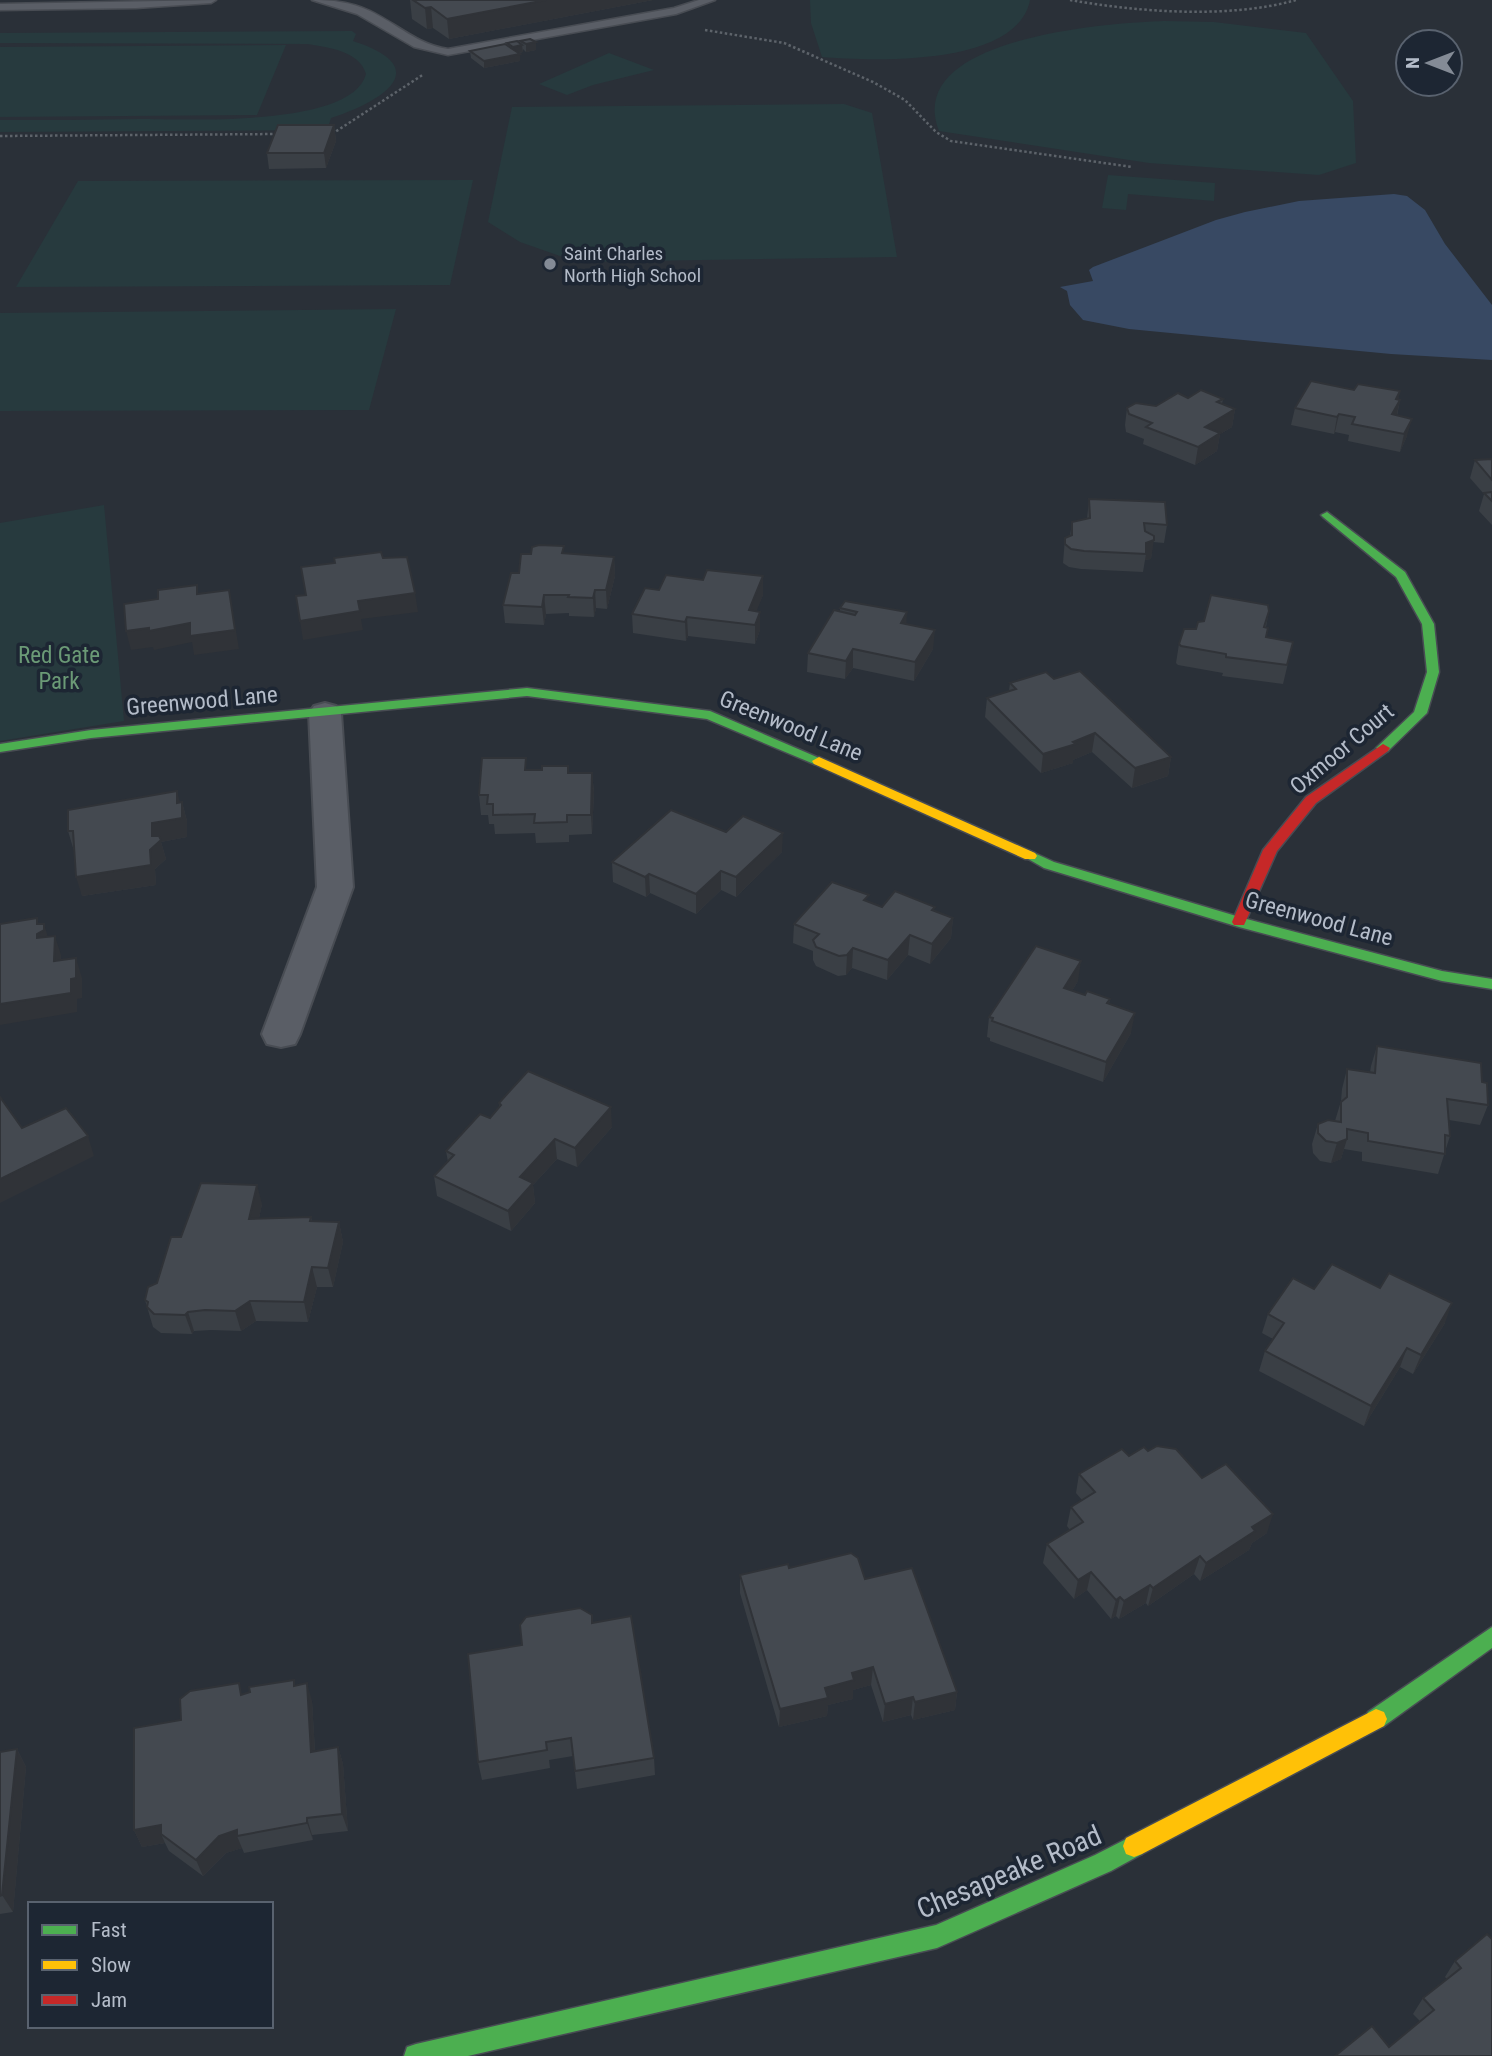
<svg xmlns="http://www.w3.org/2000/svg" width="1492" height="2056" viewBox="0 0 1492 2056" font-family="'Roboto Condensed',sans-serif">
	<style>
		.green { fill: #273a3e }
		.water { fill: #384963 }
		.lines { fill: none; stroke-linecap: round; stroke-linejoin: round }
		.lane-casing { stroke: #484c53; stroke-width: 3 }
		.street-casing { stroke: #484c53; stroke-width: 4 }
		.fast-casing { stroke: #484c53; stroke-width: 3 }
		.slow-casing { stroke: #484c53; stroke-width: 3 }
		.jam-casing { stroke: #484c53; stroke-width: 3 }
		.path { stroke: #5d636a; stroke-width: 2.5; stroke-dasharray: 2.5 2.5; stroke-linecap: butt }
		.lane { fill: #5a5e66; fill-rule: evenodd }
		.street { fill: #5a5e66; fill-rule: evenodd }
		.fast { fill: #4caf50; fill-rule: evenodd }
		.slow { fill: #ffc107; fill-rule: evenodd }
		.jam { fill: #c62828; fill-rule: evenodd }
		.wall { fill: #3a3f45 }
		.shaded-wall { fill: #303338 }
		.building { fill: #444950; stroke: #303338; stroke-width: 2 }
		.poi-dot { fill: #848b96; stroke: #1d2633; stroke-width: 2.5 }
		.labels { text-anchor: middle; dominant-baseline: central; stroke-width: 7; stroke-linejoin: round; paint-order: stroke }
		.far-poi-label { font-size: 19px; fill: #b4bcc9; stroke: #1d2633; text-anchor: start }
		.park-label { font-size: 23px; fill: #6b9a76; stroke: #1d2633 }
		.street-label { font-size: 23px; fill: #b4bcc9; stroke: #1d2633 }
		.near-street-label { font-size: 28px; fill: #b4bcc9; stroke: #1d2633 }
	</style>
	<rect width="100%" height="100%" fill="#2a3038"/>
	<g class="green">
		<path d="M810,0H1030C1017,67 873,61 822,57L811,23Z"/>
		<path d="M1164,21L1214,22L1306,33L1353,101L1356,163L1319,175L1149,163L939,131C902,37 1109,23 1164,21Z"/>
		<path d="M352,31L356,34L353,41C437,68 381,102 331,118L327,130L0,132V120C46,120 93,120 139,119C184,119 352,128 366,74C360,51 327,47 307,44L0,43V33Z"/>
		<polygon points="286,45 257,115 0,117 0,47"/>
		<polygon points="609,53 654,70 593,85 567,95 539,84"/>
		<polygon points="844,104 872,113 897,257 577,262 520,242 488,222 512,107"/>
		<polygon points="1108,175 1215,183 1214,201 1128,194 1126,210 1102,208"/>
		<polygon points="473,180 450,285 16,287 78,181"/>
		<polygon points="396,309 369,410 0,411 0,313"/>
		<polygon points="104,505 124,721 0,741 0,523"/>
	</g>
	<polygon class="water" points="1394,194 1407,196 1425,210 1445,244 1492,305 1492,360 1391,354 1129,329 1083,320 1070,305 1067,291 1060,287 1093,281 1089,270 1093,267 1216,220 1245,212 1299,201"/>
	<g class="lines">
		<defs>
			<g id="lane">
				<polygon points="216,0 211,3 136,8 0,10 0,4"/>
				<path d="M312,0C332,0 351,2 370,11C397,24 418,45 448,49L674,8L699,0H715L676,14L448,55L414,47L357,14Z"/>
			</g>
			<polygon id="street" points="325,703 336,706 341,713 353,887 300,1034 295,1044 281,1047 267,1044 262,1034 317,887 309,713 314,706"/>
			<g id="fast">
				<polygon points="1327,512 1405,572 1434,624 1439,672 1427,713 1388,751 1383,752 1376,748 1414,712 1427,672 1422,624 1396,577 1323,517 1321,515"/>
				<polygon points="527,688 710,711 826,761 819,765 814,764 707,719 527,696 91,738 0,752 0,744 91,730"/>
				<polygon points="1030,851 1054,862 1243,918 1442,971 1492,979 1492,989 1442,981 1239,927 1044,868 1023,856 1025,853"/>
				<polygon points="1492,1627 1492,1648 1384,1726 1376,1729 1368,1726 1365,1719 1368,1712"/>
				<polygon points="1134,1835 1142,1838 1145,1846 1142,1854 1111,1871 937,1948 468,2056 404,2056 407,2047 416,2044 936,1925 1095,1855"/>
			</g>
			<g id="slow">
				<polygon points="819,757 1035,853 1037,856 1035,859 1025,859 814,764 812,761"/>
				<polygon points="1376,1709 1384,1712 1387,1719 1384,1726 1142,1854 1134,1857 1126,1854 1123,1846 1126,1838"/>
			</g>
			<polygon id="jam" points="1383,744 1390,748 1388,751 1316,803 1277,851 1244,925 1234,925 1232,922 1263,850 1306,797"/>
		</defs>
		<use href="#lane" class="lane-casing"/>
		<use href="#street" class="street-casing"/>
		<use href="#fast" class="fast-casing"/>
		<use href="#slow" class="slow-casing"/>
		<use href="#jam" class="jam-casing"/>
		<g class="path">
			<path d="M1070,0C1138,12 1229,19 1296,0"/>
			<polyline points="705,30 784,43 873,82 905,100 936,132 951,141 1132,167"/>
			<polyline points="332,134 424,74"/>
			<polyline points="0,136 278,134"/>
		</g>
		<use href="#lane" class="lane"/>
		<use href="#street" class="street"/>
		<use href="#fast" class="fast"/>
		<use href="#slow" class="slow"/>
		<use href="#jam" class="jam"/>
	</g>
	<g class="wall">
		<polygon points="410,0 653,0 449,39 433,28 427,29 412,19"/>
		<polygon points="520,41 536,42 536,50 526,52 523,49 523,52 519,53 520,61 484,68 471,58 470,51 507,46 507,43 521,44"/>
		<polygon points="334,125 336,141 326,168 269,169 267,153"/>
		<polygon points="1354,390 1400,391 1398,400 1400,400 1397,416 1407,436 1400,452 1348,441 1349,435 1335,432 1334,434 1291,425 1295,408"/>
		<polygon points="1188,398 1223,399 1222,404 1235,409 1232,427 1220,434 1217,451 1195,465 1143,444 1144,439 1126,432 1125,425 1127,408 1156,406"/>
		<polygon points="1492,459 1492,525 1479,511 1484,494 1470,478 1475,460"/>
		<polygon points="1089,499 1167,525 1164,543 1153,542 1151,559 1145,560 1143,572 1081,569 1069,567 1063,563 1065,538 1070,536 1072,522 1087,519"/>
		<polygon points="564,553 614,557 615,576 607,609 596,608 594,617 569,616 569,613 546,614 544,625 505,623 503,605 519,573 531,554"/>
		<polygon points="703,580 763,595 756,611 760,612 760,630 755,644 688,636 686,641 633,633 632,614 659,590"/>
		<polygon points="840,608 907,624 933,649 914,681 853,668 845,679 807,672 808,653 840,612"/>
		<polygon points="1269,611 1266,627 1266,637 1293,642 1283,684 1222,676 1223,673 1178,665 1176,663 1179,644 1196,629"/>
		<polygon points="1054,679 1171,757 1168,776 1132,788 1092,752 1073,760 1073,763 1041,773 985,717 987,698 1009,691 1010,683"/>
		<polygon points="527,770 569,773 592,773 594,792 592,834 569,835 569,842 536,843 535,833 495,834 494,824 489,824 488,815 481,815 479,795"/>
		<polygon points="182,802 187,821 187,837 161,842 166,859 155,869 156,885 82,896 74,851 68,831"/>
		<polygon points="726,832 782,852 736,897 721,890 696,914 650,893 646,897 613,882 612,862"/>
		<polygon points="868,901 882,907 935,911 953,918 951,938 930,964 908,955 887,980 852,968 846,975 838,976 816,966 813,960 813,951 793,943 794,924"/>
		<polygon points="1078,981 1072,991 1085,995 1110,999 1109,1004 1131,1033 1103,1082 990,1041 990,1038 987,1037 989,1017"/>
		<polygon points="1377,1046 1482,1082 1488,1105 1480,1125 1449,1120 1450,1136 1438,1174 1362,1161 1362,1152 1344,1149 1341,1159 1331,1163 1320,1161 1313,1153 1312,1144 1318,1124 1335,1121 1341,1101 1342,1089 1347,1069 1370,1072 1371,1066"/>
		<polygon points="499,1103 612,1127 577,1167 557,1159 533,1185 535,1203 511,1231 437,1196 434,1176 448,1162 446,1151 490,1118 499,1107"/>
		<polygon points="262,1204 259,1218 311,1217 312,1221 339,1222 343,1242 333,1287 317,1287 308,1322 256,1321 241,1331 211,1330 194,1331 192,1334 161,1333 153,1327 145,1300 157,1283 181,1237"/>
		<polygon points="1314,1289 1445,1323 1413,1374 1400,1367 1364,1426 1259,1371 1265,1351 1273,1339 1262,1333 1268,1314"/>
		<polygon points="1148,1451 1202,1478 1267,1533 1252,1543 1249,1550 1200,1581 1194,1574 1148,1606 1146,1603 1119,1619 1116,1616 1111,1619 1087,1590 1074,1599 1043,1563 1047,1544 1070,1530 1067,1526 1071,1507 1082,1500 1076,1493 1079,1474 1129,1456"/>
		<polygon points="789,1568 865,1579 957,1692 955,1710 913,1720 911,1715 883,1722 871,1685 853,1690 853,1699 828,1705 827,1716 779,1727 740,1593 740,1575"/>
		<polygon points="592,1623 654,1758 655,1775 577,1789 573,1756 549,1760 550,1768 482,1780 478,1762 522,1645"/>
		<polygon points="296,1686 312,1701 315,1751 338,1747 343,1764 348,1831 312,1835 313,1840 244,1853 242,1848 226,1853 203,1876 169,1851 165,1843 142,1847 134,1830 181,1720 243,1694"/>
		<polygon points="17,1749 26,1767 13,1912 0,1914 0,1752"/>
		<polygon points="1487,1934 1492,2056 1420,2021 1413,2014 1423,1998 1447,1979 1445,1977 1455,1961"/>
	</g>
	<g class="shaded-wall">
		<polygon points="546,0 653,0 449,39 447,19"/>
		<polygon points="431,7 433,28 427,29 425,8"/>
		<polygon points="536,42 536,50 526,52 526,44"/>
		<polygon points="522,45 523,52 513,54 513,47"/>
		<polygon points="520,54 520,61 484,68 484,61"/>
		<polygon points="334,125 336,141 326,168 324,153"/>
		<polygon points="1400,391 1397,407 1400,400 1396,418 1388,432 1396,399"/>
		<polygon points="1235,409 1232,427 1220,434 1217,451 1195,465 1198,447 1205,427"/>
		<polygon points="1339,414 1335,432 1334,434 1337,417"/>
		<polygon points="1412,419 1407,436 1400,452 1404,434"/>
		<polygon points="1154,540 1151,559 1145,560 1146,554 1146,543"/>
		<polygon points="614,557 615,576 607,609 606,590"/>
		<polygon points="763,576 763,595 751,625 749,610"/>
		<polygon points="229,590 239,649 194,655 192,642 154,650 153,647 131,650 126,631"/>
		<polygon points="595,590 596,608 594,617 593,598"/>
		<polygon points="415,593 418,612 361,619 363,630 303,640 300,621 358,601"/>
		<polygon points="544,595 546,614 544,625 542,607"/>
		<polygon points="760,612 760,630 755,644 755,625"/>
		<polygon points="907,612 906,631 901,623"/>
		<polygon points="687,617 688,636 686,641 685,622"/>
		<polygon points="935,630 933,649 914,681 915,662"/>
		<polygon points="853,649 853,668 845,679 846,661"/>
		<polygon points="1095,733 1092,752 1073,760 1073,763 1041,773 1043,754"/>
		<polygon points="1171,757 1168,776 1132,788 1135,768"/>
		<polygon points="592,773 594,792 592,834 591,815"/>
		<polygon points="177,791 182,810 182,802 187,821 187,837 161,842 166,859 155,869 156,885 82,896 76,877 150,850 152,836 152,823 177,803"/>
		<polygon points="783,833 782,852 736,897 736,877"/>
		<polygon points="721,871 721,890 696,914 696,894"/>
		<polygon points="649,874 650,893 646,897 645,877"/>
		<polygon points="37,918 41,932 44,924 50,944 37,938"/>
		<polygon points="953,918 951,938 930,964 932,944"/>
		<polygon points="910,935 908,955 887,980 888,960"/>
		<polygon points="55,936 61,955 61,981 54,961"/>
		<polygon points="853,948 852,968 846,975 847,955"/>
		<polygon points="76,958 82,978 82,998 77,999 77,1012 0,1025 0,1004"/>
		<polygon points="1081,961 1078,981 1062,1008 1064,988"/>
		<polygon points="1135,1013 1131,1033 1103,1082 1106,1062"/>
		<polygon points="611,1107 612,1127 577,1167 575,1148"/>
		<polygon points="88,1136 94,1156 0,1203 0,1179"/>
		<polygon points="555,1139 557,1159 533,1185 535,1203 511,1231 508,1211 520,1177"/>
		<polygon points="1347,1139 1341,1159 1331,1163 1337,1143"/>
		<polygon points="257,1185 262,1204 255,1238 249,1219"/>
		<polygon points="339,1222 343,1242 333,1287 328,1268"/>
		<polygon points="312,1267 317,1287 308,1322 304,1302"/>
		<polygon points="250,1301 256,1321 241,1331 235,1311"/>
		<polygon points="1452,1303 1445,1323 1413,1374 1421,1355"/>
		<polygon points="188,1312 194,1331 192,1334 185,1315"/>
		<polygon points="1407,1348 1400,1367 1364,1426 1371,1406"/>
		<polygon points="1273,1514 1267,1533 1252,1543 1249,1550 1200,1581 1206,1563 1252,1527"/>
		<polygon points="1200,1556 1194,1574 1148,1606 1153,1588"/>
		<polygon points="1091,1572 1087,1590 1074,1599 1078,1580"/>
		<polygon points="1150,1585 1146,1603 1119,1619 1124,1601"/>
		<polygon points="1120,1597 1116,1616 1111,1619 1116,1600"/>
		<polygon points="873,1667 871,1685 853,1690 853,1699 828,1705 827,1716 779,1727 780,1709 825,1688 852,1673"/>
		<polygon points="307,1683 312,1701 316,1770 311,1752"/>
		<polygon points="957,1692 955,1710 913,1720 915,1702"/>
		<polygon points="913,1697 911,1715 883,1722 885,1704"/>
		<polygon points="338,1747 343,1764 348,1831 342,1814"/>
		<polygon points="17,1749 26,1767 13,1912 2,1895"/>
		<polygon points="307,1818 312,1835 313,1840 307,1823"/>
		<polygon points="161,1825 161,1834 165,1843 142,1847 134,1830"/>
		<polygon points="237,1830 237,1836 242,1848 226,1853 203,1876 196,1860 219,1836"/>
	</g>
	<g class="building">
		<polygon points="413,0 546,0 447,19 431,7 425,8"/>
		<polygon points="530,39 536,42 526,44 520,41"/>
		<polygon points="517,41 522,45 513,47 507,43"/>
		<polygon points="505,44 520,54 484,61 470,51"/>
		<polygon points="278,125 334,125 324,153 267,153"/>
		<polygon points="1311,381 1354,390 1358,384 1400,391 1396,399 1400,400 1392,414 1412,419 1404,434 1352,424 1355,417 1339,414 1337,417 1295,408"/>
		<polygon points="1201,390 1223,399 1217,402 1235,409 1205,427 1220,433 1198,447 1146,427 1152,423 1129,414 1127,408 1136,403 1156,406 1178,393 1188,398"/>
		<polygon points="1492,459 1492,480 1475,460"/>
		<polygon points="1492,492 1492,501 1484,493"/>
		<polygon points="1089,499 1165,502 1167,525 1144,523 1145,531 1154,536 1154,540 1146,543 1146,554 1084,551 1071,549 1065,544 1065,538 1072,535 1072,522 1090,518"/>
		<polygon points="539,545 564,546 562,553 614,557 606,590 595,590 593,598 568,597 569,595 544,595 542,607 503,605 511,573 519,573 521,554 531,554 532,547"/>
		<polygon points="381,552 383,558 407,557 415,593 358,601 360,611 300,621 296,596 306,595 301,567 335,563 334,558"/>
		<polygon points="707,570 763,576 749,610 760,612 755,625 687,617 685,622 632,614 645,588 659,590 666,575 703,580"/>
		<polygon points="197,585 197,594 229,590 235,630 190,636 190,623 149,631 149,628 126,631 124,604 158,599 158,590"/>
		<polygon points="1211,595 1268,605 1269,611 1264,627 1268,628 1266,637 1293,642 1287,665 1226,657 1226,654 1181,646 1179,644 1184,629 1196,629 1198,622 1204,621"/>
		<polygon points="845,601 907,612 901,623 935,630 915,662 853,649 846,661 808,653 834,610 855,615 857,612 840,608"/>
		<polygon points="1080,671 1171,757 1135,768 1095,733 1073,742 1076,744 1043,754 987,698 1016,689 1010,683 1046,672 1054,679"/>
		<polygon points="482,758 526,758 525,770 542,770 542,766 568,766 568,773 592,773 591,815 567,815 567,822 534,823 535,814 493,815 493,804 487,804 488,795 479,795"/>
		<polygon points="177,791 177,803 182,802 182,818 152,823 152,836 159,836 161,840 150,850 151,865 76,877 73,831 68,831 68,810"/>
		<polygon points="671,810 726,832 743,816 783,833 736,877 721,871 696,894 649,874 645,877 612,862"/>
		<polygon points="832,882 869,895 864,900 882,907 895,891 935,907 932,910 953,918 932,944 910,935 888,960 853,948 847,955 839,956 816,947 813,940 819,934 794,924"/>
		<polygon points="37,918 37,924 44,924 44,930 37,934 37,938 55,936 54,961 76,958 76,978 71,979 71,993 0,1004 0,924"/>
		<polygon points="1036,946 1081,961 1064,988 1085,995 1087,991 1110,999 1107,1003 1135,1013 1106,1062 992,1021 993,1018 989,1017"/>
		<polygon points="1377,1046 1481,1063 1482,1082 1487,1083 1488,1105 1447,1099 1450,1136 1445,1135 1445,1154 1368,1141 1368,1133 1347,1129 1347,1139 1337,1143 1326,1141 1318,1133 1318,1124 1328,1120 1341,1122 1341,1102 1347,1097 1347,1069 1375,1073"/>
		<polygon points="528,1071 611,1107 575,1148 555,1139 520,1177 533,1183 508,1211 434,1176 454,1155 446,1151 480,1114 490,1118 501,1105 499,1103"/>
		<polygon points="0,1097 22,1128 66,1108 88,1136 0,1179"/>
		<polygon points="201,1183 257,1185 249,1219 311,1217 310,1221 339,1222 328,1268 312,1267 304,1302 250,1301 235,1311 205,1310 188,1312 185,1315 154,1314 147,1307 148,1302 145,1300 148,1287 157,1283 171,1237 181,1237"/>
		<polygon points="1332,1264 1380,1288 1389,1273 1452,1303 1421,1355 1407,1348 1371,1406 1265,1351 1284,1323 1268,1314 1293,1278 1314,1289"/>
		<polygon points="1157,1446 1176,1449 1202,1478 1226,1464 1273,1514 1252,1527 1255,1531 1206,1563 1200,1556 1153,1588 1150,1585 1124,1601 1120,1597 1116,1600 1091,1572 1078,1580 1047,1544 1083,1522 1071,1507 1095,1492 1079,1474 1122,1449 1129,1456 1144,1447 1148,1451"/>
		<polygon points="851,1553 858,1558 865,1579 912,1568 957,1692 915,1702 913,1697 885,1704 873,1667 852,1673 854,1680 825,1688 828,1698 780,1709 740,1575 788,1564 789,1568"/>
		<polygon points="580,1608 592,1615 592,1623 631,1616 654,1758 575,1771 571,1738 546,1742 547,1750 478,1762 468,1654 522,1645 520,1625 526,1617"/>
		<polygon points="294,1680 294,1686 307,1683 311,1752 338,1747 342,1814 307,1818 307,1823 237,1836 237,1830 219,1836 196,1860 161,1834 161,1825 134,1830 134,1728 181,1720 180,1699 190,1691 239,1683 241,1695 250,1692 249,1687"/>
		<polygon points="17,1749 2,1895 0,1896 0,1752"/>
		<polygon points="1487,1934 1492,1939 1492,2056 1335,2056 1372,2026 1389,2047 1434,2010 1423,1998 1461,1968 1455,1961"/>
	</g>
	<circle class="poi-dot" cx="550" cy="264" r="7"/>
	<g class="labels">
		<g class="far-poi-label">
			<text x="564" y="253">Saint Charles<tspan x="564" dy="22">North High School</tspan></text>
		</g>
		<g class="park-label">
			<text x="59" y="655">Red Gate<tspan x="59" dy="26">Park</tspan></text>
		</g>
		<g class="street-label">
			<text transform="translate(202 701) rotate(-5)">Greenwood Lane</text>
			<text transform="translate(791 726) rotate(22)">Greenwood Lane</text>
			<text transform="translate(1342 749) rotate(-40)">Oxmoor Court</text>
			<text transform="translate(1319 919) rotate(15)">Greenwood Lane</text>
		</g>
		<g class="near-street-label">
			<text transform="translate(1009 1872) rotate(-23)">Chesapeake Road</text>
		</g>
	</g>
	<rect x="28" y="1902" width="245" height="126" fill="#1d2633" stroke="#59626f" stroke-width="2"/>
	<rect x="42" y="1925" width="35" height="10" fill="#4caf50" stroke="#59626f" stroke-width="2"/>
	<text x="91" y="1937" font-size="21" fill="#b4bcc9">Fast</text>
	<rect x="42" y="1960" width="35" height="10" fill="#ffc107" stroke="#59626f" stroke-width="2"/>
	<text x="91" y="1972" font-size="21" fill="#b4bcc9">Slow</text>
	<rect x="42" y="1995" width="35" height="10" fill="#c62828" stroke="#59626f" stroke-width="2"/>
	<text x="91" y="2007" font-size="21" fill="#b4bcc9">Jam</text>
	<g transform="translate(1429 63) rotate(270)"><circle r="33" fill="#1d2633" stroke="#59626f" stroke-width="2"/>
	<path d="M0-5L12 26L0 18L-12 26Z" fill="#848b96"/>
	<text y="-10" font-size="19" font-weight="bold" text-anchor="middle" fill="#b4bcc9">N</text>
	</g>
</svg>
